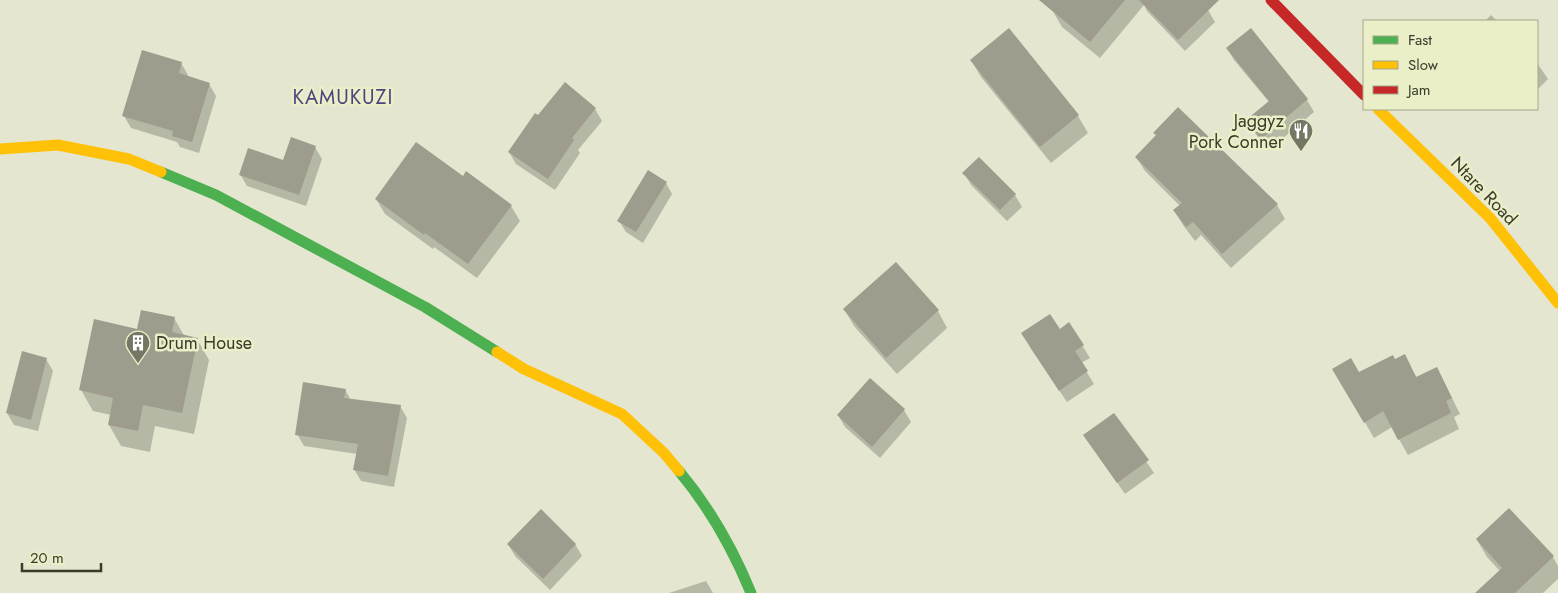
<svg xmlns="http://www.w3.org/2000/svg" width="1558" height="593" viewBox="0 0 1558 593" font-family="Jost,sans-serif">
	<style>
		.shadow { fill: #0003 }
		.building { fill: #9e9c8c }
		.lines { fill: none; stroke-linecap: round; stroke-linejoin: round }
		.fast { stroke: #4caf50; stroke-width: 11 }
		.slow { stroke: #ffc107; stroke-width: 11 }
		.jam { stroke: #c62828; stroke-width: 11 }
		.labels { text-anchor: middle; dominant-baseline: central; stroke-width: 5; stroke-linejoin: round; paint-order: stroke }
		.poi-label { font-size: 18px; fill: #393b2b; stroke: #ebefc7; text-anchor: end }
		.street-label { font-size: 18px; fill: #393b2b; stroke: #ebefc7 }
		.quarter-label { font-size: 20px; letter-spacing: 1px; fill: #524380; stroke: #ebefc7 }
	</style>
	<rect width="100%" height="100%" fill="#e4e6d0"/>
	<g class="shadow">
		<polygon points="1060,0 1199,0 1208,10 1215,22 1185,51 1147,11 1144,5 1100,58 1062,27 1052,10"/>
		<polygon points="1491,15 1497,21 1485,21"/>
		<polygon points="1227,48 1288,77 1307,100 1314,112 1269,150 1254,132 1247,120 1269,102 1234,60"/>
		<polygon points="971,60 1078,116 1088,133 1051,163 981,77"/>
		<polygon points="181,63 188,75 188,77 209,84 216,96 199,153 180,147 177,142 131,128 124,116"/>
		<polygon points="1537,63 1548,79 1537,90"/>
		<polygon points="565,83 595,109 602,121 578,150 580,153 555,190 516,164 509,152"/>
		<polygon points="315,147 322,159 306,206 247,186 240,174 284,162"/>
		<polygon points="1136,157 1277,205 1285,219 1231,268 1201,235 1195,241 1183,225 1174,210 1180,206 1145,171"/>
		<polygon points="979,158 1015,195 1022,207 1007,221 971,185 964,173"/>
		<polygon points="467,172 511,206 520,221 477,278 434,247 433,249 385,214 376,199 463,177"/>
		<polygon points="666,183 672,194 643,243 626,232 619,221"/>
		<polygon points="844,309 938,311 947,328 897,374 854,326"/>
		<polygon points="174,318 185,337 197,339 209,360 194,434 155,426 150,452 121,446 109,425 111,415 93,411 81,390 138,330"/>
		<polygon points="1069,324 1090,358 1081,363 1094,384 1067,402 1029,346 1060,331"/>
		<polygon points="46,359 53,371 38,431 14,425 7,413"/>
		<polygon points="1395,361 1413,371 1417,378 1437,368 1460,414 1454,417 1459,429 1408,455 1392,427 1374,438 1334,369 1359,374"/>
		<polygon points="870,379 904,410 911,422 880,458 845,427 838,415"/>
		<polygon points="345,390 351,400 400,406 407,418 394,487 361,481 354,469 357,454 304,446 297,434"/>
		<polygon points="1114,414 1154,473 1125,494 1085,436"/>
		<polygon points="1509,510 1553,557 1558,566 1558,579 1543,593 1481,593 1500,571 1487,557 1477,540"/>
		<polygon points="508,544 575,544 582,556 550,590 515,556"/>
		<polygon points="706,581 713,593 669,593"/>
	</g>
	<g class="building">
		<polygon points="1039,0 1125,0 1090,42"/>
		<polygon points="1139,0 1219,0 1178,40"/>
		<polygon points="1009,28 1079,115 1040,147 970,60"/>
		<polygon points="1251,28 1308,99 1261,139 1246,120 1269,101 1226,48"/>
		<polygon points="142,50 182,62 179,73 210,83 192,142 172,136 173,131 122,116"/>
		<polygon points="565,82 596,108 572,138 574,140 548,179 508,152 535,113 538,115"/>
		<polygon points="1178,107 1278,204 1222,254 1193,222 1186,227 1173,210 1182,203 1135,157 1156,135 1153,133"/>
		<polygon points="291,137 316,146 299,195 239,175 248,148 283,160"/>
		<polygon points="416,142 463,176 466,171 512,205 468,264 425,233 424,235 375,199"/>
		<polygon points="979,157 1016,194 1000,210 962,173"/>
		<polygon points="648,170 667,182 636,232 617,221"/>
		<polygon points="896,262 939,310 886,358 843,309"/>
		<polygon points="141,310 175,317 172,332 198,338 182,413 143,405 138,431 108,425 113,398 79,390 94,319 137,329"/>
		<polygon points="1050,314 1060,329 1069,322 1084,345 1075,351 1088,371 1059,391 1021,333"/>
		<polygon points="22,351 47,358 31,420 6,413"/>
		<polygon points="1405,354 1416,377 1437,367 1452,398 1446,401 1451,413 1398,440 1383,411 1364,423 1332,369 1351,358 1359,372 1393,355 1395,359"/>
		<polygon points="870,378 905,409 872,447 837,415"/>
		<polygon points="303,382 346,389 344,398 401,405 388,476 353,470 358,444 295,435"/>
		<polygon points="1114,413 1149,460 1117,483 1083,435"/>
		<polygon points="1509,508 1554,556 1515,593 1475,593 1502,568 1476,539"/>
		<polygon points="541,509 576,544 543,579 507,544"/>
	</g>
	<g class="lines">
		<g class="fast">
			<polyline points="161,172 216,195 425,307 497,352"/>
			<path d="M679,471C709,507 733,549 751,593"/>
		</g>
		<g class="slow">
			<polyline points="1378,109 1490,218 1558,303"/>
			<polyline points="0,149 58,145 129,159 161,172"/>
			<polyline points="497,352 524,369 622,414 664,453 679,471"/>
		</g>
		<polyline class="jam" points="1271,0 1364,95"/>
	</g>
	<defs>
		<symbol id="restaurant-pin" viewBox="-11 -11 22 30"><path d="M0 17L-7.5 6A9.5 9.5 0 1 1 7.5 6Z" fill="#757765" stroke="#ebefc7"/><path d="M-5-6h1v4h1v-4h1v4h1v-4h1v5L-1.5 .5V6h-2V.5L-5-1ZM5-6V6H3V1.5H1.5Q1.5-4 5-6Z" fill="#fff"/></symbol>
		<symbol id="building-pin" viewBox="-11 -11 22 30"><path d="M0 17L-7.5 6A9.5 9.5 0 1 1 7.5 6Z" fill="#757765" stroke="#ebefc7"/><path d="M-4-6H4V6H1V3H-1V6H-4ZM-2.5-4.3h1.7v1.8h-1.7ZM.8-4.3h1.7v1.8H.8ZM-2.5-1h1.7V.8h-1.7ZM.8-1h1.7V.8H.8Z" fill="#fff"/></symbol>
	</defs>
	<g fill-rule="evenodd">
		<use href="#restaurant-pin" x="1287" y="117" width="28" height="38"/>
		<use href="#building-pin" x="124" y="329" width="28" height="38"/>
	</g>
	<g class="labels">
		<g class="poi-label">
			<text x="1284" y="121">Jaggyz<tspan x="1284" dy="21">Pork Conner</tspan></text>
			<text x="156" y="343" text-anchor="start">Drum House</text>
		</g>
		<g class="street-label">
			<text transform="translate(1484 191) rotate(46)">Ntare Road</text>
		</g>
		<g class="quarter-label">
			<text x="343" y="97">KAMUKUZI</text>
		</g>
	</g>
	<rect x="1363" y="20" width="175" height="90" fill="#ebefc7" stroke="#a4a789"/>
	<rect x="1373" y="36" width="25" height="8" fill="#4caf50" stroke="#a4a789"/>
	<text x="1408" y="45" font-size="15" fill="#393b2b">Fast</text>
	<rect x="1373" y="61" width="25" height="8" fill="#ffc107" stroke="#a4a789"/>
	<text x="1408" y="70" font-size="15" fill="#393b2b">Slow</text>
	<rect x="1373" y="86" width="25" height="8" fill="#c62828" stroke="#a4a789"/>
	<text x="1408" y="95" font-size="15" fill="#393b2b">Jam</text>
	<path d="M22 563v8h79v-8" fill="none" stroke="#393b2b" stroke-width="2.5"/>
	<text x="30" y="563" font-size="15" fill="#393b2b" stroke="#ebefc7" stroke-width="4" paint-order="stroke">20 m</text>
</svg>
